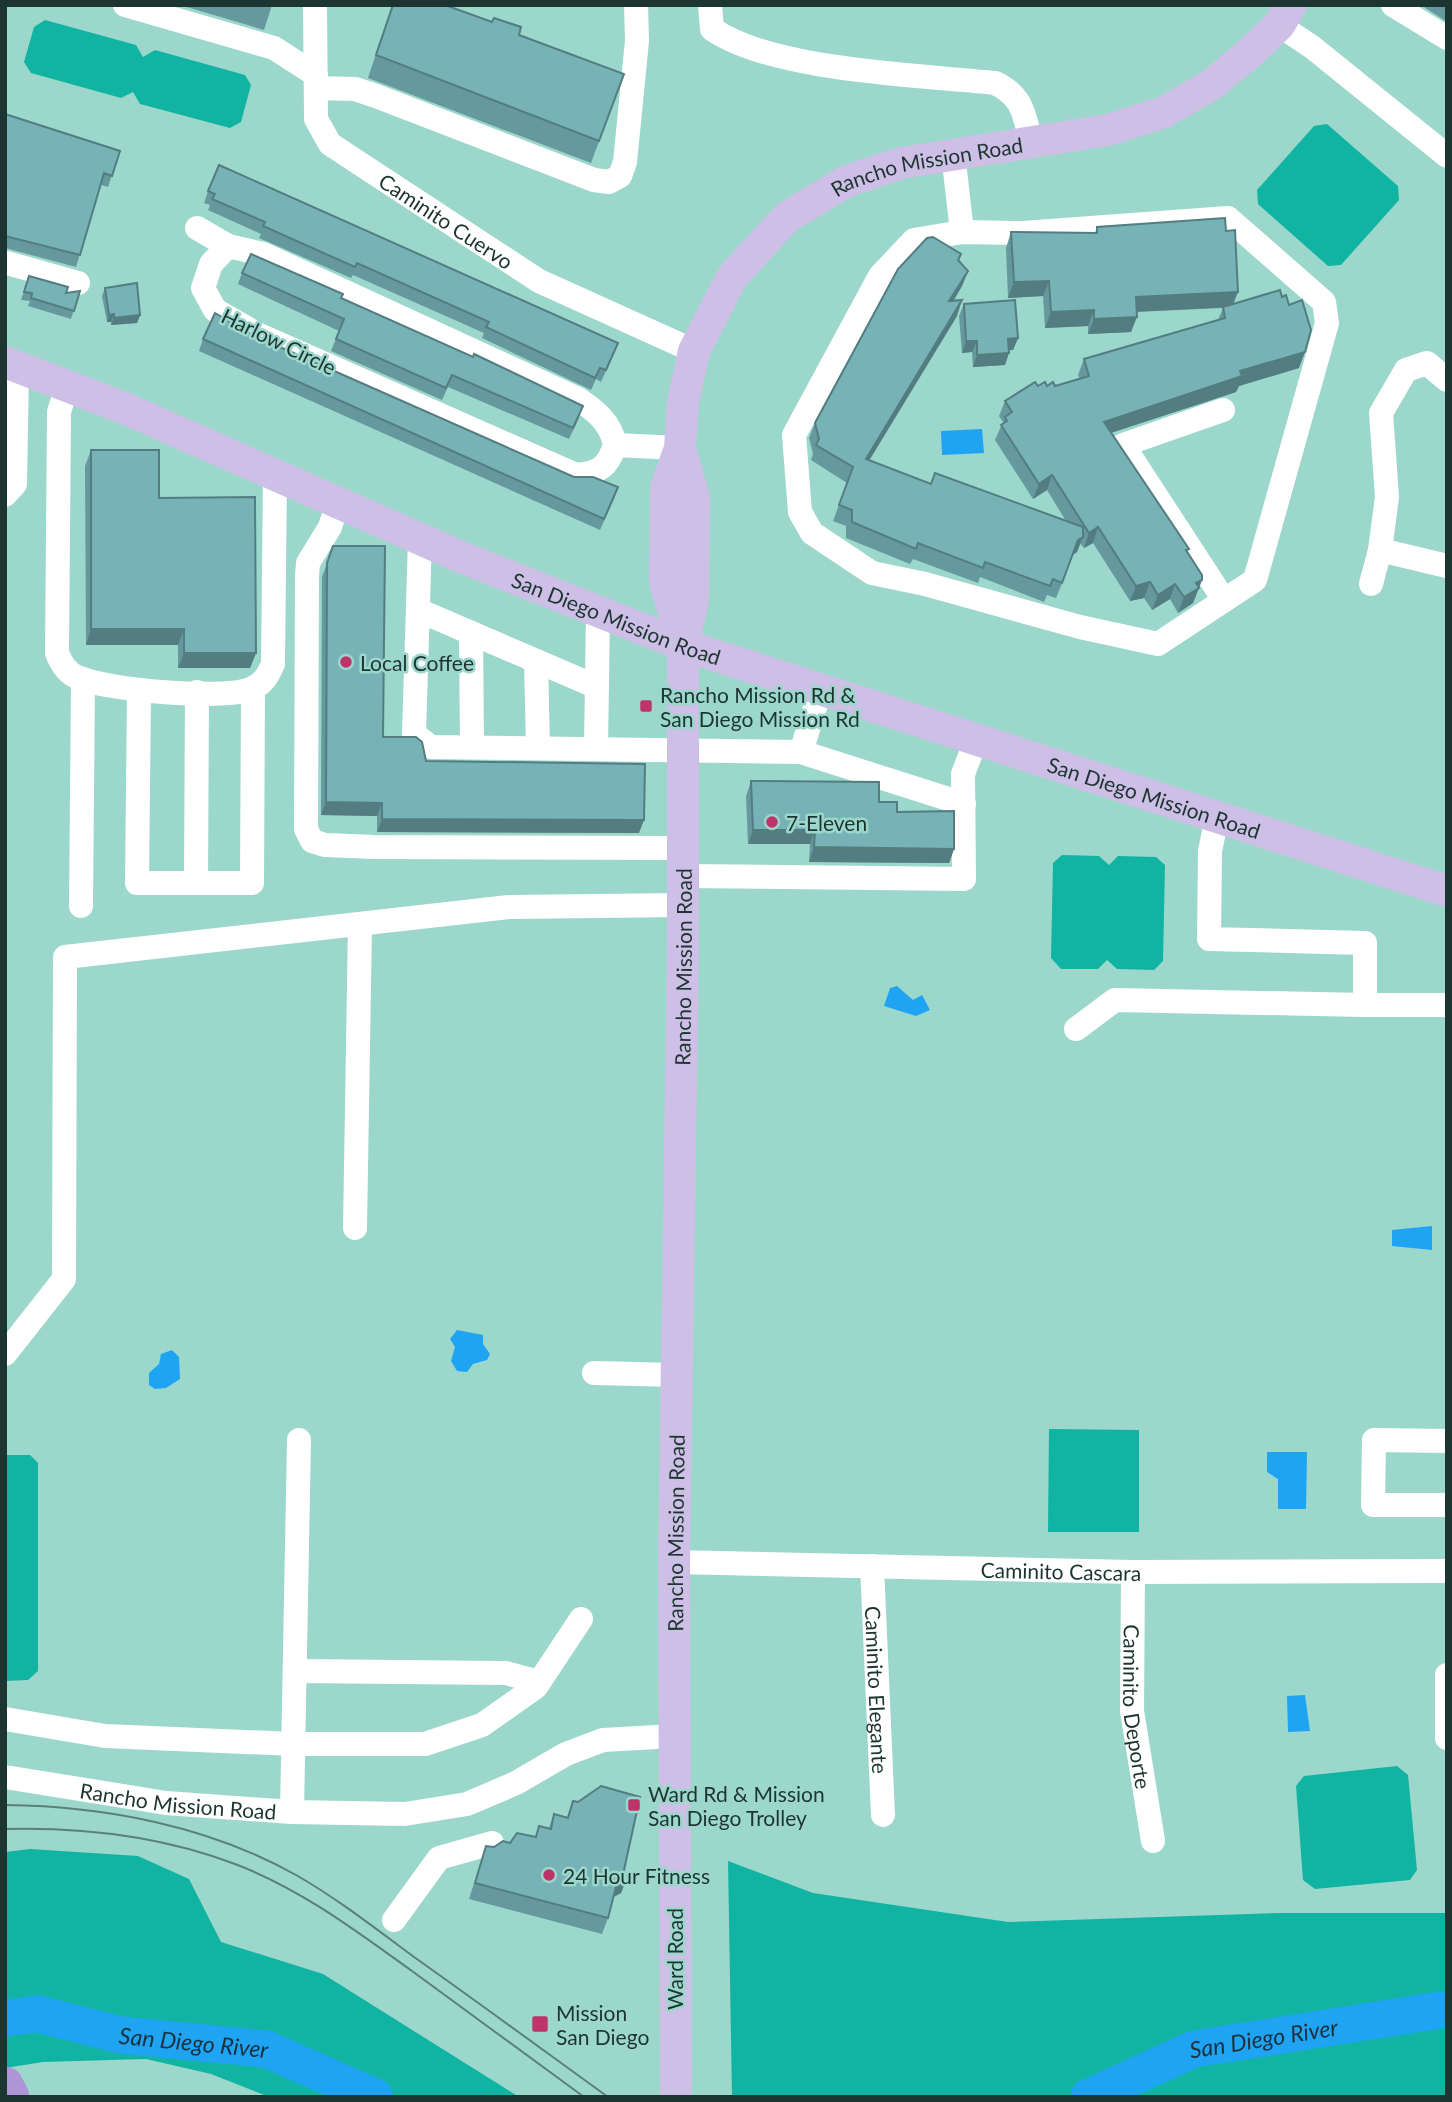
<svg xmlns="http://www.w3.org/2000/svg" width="1452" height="2102" viewBox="0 0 1452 2102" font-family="Lato,sans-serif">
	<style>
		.green { fill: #11b4a2 }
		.water { fill: #1ea4f2 }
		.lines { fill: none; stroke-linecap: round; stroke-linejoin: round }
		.river { stroke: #1ea4f2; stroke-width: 37 }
		.minor { stroke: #fff; stroke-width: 24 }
		.major { stroke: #cebfe6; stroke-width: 32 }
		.highway { stroke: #ae95d5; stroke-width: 37 }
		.tram { stroke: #59817a; stroke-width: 2 }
		.wall { fill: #66999d }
		.shaded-wall { fill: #537d80 }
		.building { fill: #77b2b7; stroke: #537d80; stroke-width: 2 }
		.poi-dot { fill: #be3369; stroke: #9cd7cc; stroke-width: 2.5 }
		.labels { text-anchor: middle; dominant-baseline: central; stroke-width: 5; stroke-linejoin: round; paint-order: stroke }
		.street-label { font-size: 21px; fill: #1d3531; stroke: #9cd7cc }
		.poi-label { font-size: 21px; fill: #1d3531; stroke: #9cd7cc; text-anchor: start }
		.water-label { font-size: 23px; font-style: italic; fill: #1c303f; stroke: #9cd7cc }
	</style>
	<rect width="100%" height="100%" fill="#9cd7cc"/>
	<g class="green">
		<polygon points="45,20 136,45 143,57 155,50 245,75 251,85 241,122 230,128 140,104 133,92 121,98 31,73 24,62 34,27"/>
		<polygon points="1327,124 1398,186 1399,200 1341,265 1328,266 1258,204 1257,190 1314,126"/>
		<polygon points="1062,855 1099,856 1109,865 1118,856 1156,857 1165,865 1163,961 1154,970 1117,969 1107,960 1098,969 1061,969 1051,958 1053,863"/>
		<polygon points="1049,1429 1139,1430 1139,1532 1048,1532"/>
		<polygon points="5,1455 30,1455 38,1463 38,1671 28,1680 5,1681"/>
		<polygon points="1397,1766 1408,1775 1417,1870 1410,1880 1315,1889 1303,1880 1296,1786 1304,1776"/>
		<polygon points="30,1849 138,1856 189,1879 221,1942 323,1974 519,2097 269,2097 211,2074 146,2059 43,2062 5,2068 5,1852"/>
		<polygon points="728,1861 813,1893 1008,1922 1281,1913 1447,1913 1447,2097 732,2097"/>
	</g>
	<g class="water">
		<polygon points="982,429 984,453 942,455 941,431"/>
		<polygon points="897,986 913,1000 922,995 930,1010 916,1016 884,1006 890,988"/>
		<polygon points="1432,1226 1432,1250 1392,1246 1392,1230"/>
		<polygon points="457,1330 483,1335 483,1344 490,1354 487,1360 473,1364 467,1372 457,1371 451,1361 455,1347 450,1339"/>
		<polygon points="172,1350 179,1357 180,1379 166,1388 155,1389 149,1385 149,1373 159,1364 161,1354"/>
		<polygon points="1267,1452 1307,1452 1306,1509 1278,1509 1278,1479 1267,1472"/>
		<polygon points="1305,1695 1310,1731 1288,1732 1287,1696"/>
	</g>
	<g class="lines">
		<g class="river">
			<path id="s1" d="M5,2018L38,2014L120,2035L266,2049L375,2097"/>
			<path id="s2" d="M1089,2097L1194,2049L1447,2009"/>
		</g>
		<g class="minor">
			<polyline points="125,5 274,48 316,75"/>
			<path id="s3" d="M315,5L316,119L330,144L539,281L694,351"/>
			<path d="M710,5L712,29C773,71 919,75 995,83C1023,96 1024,114 1031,142"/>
			<polyline points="1393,5 1447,38"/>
			<polyline points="1279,25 1312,47 1447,156"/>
			<polyline points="316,88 355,89 376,96 594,180 609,182 620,176 625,162 637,41 636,5"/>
			<polyline points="953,153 962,232 914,240 880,276 794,435 800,512 812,533 872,573 925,584 1080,627 1158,644 1255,580 1327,323 1324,302 1228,218 1023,233 962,232"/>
			<polyline points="197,228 228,246"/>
			<polyline points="7,263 78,283"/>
			<path d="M67,386L59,412L57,653C61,663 67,673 77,677C105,690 226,701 253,688C264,683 268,675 273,664L275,474"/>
			<polyline points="1223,410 1123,445 1224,600"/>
			<path d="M615,445C608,467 599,473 576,475L257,334L215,310L203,288L211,264L228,246L263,254L578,399C596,411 611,423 615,445L680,448"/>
			<polyline points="5,495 15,484 17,367"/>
			<polyline points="338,502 330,527 308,563 307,576 306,829 312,841 325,845 374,847 683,848"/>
			<polyline points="420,539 414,734 431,747 801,752"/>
			<polyline points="1380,550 1447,566"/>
			<polyline points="1371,584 1380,550 1387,497 1381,413 1406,370 1427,363 1447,380"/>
			<polyline points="418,610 597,687"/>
			<polyline points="471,633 472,747"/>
			<polyline points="536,661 538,748"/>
			<polyline points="139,691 137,883 252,883 253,688"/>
			<polyline points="820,691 801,752 964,804"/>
			<polyline points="596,748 598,613"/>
			<polyline points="683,876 964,879 963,774 976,740"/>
			<polyline points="196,883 197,692"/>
			<polyline points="81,906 83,679"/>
			<polyline points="1365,1005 1447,1005"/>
			<polyline points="1076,1029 1115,1000 1365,1005 1365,943 1209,939 1210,851 1217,817"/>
			<polyline points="355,1228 360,925"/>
			<polyline points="5,1354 64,1279 65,957 509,907 683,905"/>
			<polyline points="594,1373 677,1375"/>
			<polyline points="1447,1441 1374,1440 1373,1505 1447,1505"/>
			<path id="s4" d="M674,1562L1133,1572L1447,1571"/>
			<path id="s5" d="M872,1566L883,1815"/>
			<path id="s6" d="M1133,1572L1132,1711L1153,1841"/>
			<polyline points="295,1671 506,1673 539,1682"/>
			<polyline points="1447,1675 1447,1738"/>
			<polyline points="5,1719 105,1736 294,1744 425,1744 482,1725 536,1687 581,1619"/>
			<path id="s7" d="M5,1777L166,1803L292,1812L405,1814L467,1804L516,1783L566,1754L603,1740L674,1736"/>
			<polyline points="292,1812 299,1440"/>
			<polyline points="394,1920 439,1858 492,1843"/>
		</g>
		<g class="major">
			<path id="s8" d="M5,362L124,408L461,557L683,645L1447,891"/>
			<path id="s9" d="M680,448L694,498L693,600L683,645L665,582L666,488L680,448L683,403L694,351L732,277L787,217L847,181L901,163L1108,130L1164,112L1211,85L1252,51L1279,25L1291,5"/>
			<path id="s10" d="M676,2097L674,1562L683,948V645"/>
		</g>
		<polyline class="highway" points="5,2085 11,2097"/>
		<g class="tram">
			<path d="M5,1805C104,1806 209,1826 296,1875C338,1899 376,1929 414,1957C479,2003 543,2050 608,2097"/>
			<path d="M5,1829C84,1827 161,1836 235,1864C301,1889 356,1931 412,1971C469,2013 527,2055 584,2097"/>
		</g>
	</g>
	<g class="wall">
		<polygon points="180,5 272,5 264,30"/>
		<polygon points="392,5 519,35 624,74 591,163 368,78"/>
		<polygon points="1421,5 1447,5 1447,22"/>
		<polygon points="5,114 120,151 108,187 101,185 76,267 5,248"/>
		<polygon points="208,191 618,343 613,355 601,382 596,379 591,390 482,338 484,333 353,275 351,278 259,238 261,234 208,210 210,205 204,203"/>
		<polygon points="1097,227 1226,231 1233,304 1299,368 1239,386 1236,392 1111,433 1189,549 1187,552 1202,580 1193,603 1178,613 1170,599 1152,610 1144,598 1130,601 1093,543 1084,548 1080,543 1077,552 1073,555 1056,598 1047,595 1044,602 980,577 978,583 913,559 910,564 846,538 846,526 833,521 847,483 811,460 813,454 809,438 815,423 961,254 959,261 968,271 962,286 953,301 957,316 869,460 931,484 1066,521 1047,490 1033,499 995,440 1003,422 999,416 1005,401 1038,386 1055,386 1080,379 1078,375 1084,359 1218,320 1223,308 1136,312 1131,332 1088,334 1088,326 1045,328 1043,296 1008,298 1006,248 1011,232 1095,233"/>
		<polygon points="242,273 341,299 579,418 569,439 448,387 442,400 331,351 339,331 238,284"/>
		<polygon points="29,276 66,293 80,291 71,319 28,306 30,301 21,300"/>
		<polygon points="105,288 140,315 137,323 111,325 111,322 107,322 102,296"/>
		<polygon points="964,304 1018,338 1013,350 1009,350 1005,365 973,367 972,352 962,353 959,316"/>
		<polygon points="203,339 574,477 618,487 614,499 600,530 199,351"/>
		<polygon points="91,450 159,498 256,653 250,668 178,668 178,645 86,645 85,466"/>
		<polygon points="333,546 383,737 426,761 639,833 377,832 377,816 321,815 322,577"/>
		<polygon points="751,781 879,802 897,812 954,849 949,863 809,862 810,844 748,844 746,796"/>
		<polygon points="573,1801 624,1870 627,1878 621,1893 613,1897 608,1918 602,1934 469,1899 486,1846 494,1847 535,1837 539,1826 549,1828 554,1814 567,1817"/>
	</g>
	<g class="shaded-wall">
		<polygon points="968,271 962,286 944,317 949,301"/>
		<polygon points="1049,281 1043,296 1008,298 1014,282"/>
		<polygon points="1238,292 1232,307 1130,312 1136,297"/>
		<polygon points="962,300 957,316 861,474 866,459"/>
		<polygon points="1094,310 1088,326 1045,328 1051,312"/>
		<polygon points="114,314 111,322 107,322 109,315"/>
		<polygon points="140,315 137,323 111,325 114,318"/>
		<polygon points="1137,317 1131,332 1088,334 1094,319"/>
		<polygon points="1018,338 1013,350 1004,351 1008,339"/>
		<polygon points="966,341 977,341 972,352 962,353"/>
		<polygon points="1305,352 1299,368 1239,386 1236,392 1098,437 1104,422 1240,371"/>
		<polygon points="1009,353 1005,365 973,367 977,355"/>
		<polygon points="1052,475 1047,490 1033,499 1039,484"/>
		<polygon points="1098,527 1093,543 1084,548 1089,533"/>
		<polygon points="1083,537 1077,552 1073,555 1056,598 1078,540"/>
		<polygon points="1202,580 1193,603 1178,613 1184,597 1196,583"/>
		<polygon points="1150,582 1144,598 1130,601 1136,586"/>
		<polygon points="1175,584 1170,599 1152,610 1158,595"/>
		<polygon points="91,629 184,629 178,645 86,645"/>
		<polygon points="184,653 256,653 250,668 178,668"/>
		<polygon points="326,802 382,803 377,816 321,815"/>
		<polygon points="382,819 644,820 639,833 377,832"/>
		<polygon points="753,830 815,830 810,844 748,844"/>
		<polygon points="814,847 954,849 949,863 809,862"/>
		<polygon points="627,1878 621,1893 612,1898 617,1883"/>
	</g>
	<g class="building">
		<polygon points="393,5 445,5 492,22 494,18 521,27 519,35 624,74 599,141 376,55"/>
		<polygon points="5,114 120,151 112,176 104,173 80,255 5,236"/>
		<polygon points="219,165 618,343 606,370 600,368 595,378 486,327 489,322 357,263 355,267 263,226 265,222 212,199 215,194 208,191"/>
		<polygon points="1225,218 1226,231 1235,230 1238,292 1136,297 1137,317 1094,319 1094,310 1051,312 1049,281 1014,282 1011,232 1097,233 1097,227"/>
		<polygon points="933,237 961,254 958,260 968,271 949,301 962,300 866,459 931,484 935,473 1083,527 1083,537 1078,540 1062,583 1053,579 1050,586 985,562 983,568 918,543 916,549 852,522 852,510 839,505 853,467 816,445 819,439 815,423 898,269 927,238"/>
		<polygon points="251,254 343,294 341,298 473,357 474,354 583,406 573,428 452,375 446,388 336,339 344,319 242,273"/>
		<polygon points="29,276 68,287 66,293 80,291 74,311 31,298 32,293 24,292"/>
		<polygon points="137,283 140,315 114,318 114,314 109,315 105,288"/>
		<polygon points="1280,290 1282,297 1286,295 1289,305 1302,300 1311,330 1305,352 1240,371 1242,376 1104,422 1189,549 1186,550 1202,575 1202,580 1196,583 1199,588 1184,597 1175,584 1158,595 1150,582 1136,586 1098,527 1089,533 1052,475 1039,484 1001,425 1007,421 1005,417 1012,412 1005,401 1035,382 1038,386 1045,382 1047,386 1053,382 1055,386 1089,376 1084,359 1225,318 1223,307"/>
		<polygon points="1015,300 1018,338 1008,339 1009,353 977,355 977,341 966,341 964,304"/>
		<polygon points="215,313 255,336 574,477 593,477 618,487 604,519 203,339"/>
		<polygon points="91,450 159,450 159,498 255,497 256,653 184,653 184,629 91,629"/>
		<polygon points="333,546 385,546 383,737 416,737 422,742 426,761 645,764 644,820 382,819 382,803 326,802 327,563"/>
		<polygon points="751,781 879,782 879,802 897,802 897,812 954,811 954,849 814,847 815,830 753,830"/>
		<polygon points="601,1786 640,1797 624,1870 627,1878 617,1883 608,1918 475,1883 486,1846 494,1847 503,1841 510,1843 517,1833 536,1837 539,1826 551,1829 554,1814 568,1818 573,1801 578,1802"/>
	</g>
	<g class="poi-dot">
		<circle cx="346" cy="662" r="7"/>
		<rect x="639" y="699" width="14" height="14" rx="3.5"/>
		<circle cx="772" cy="822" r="7"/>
		<rect x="627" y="1798" width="14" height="14" rx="3.5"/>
		<circle cx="549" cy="1875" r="7"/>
		<rect x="531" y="2015" width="18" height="18" rx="3.5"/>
	</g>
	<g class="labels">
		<g class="street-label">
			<text stroke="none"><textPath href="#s9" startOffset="816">Rancho Mission Road</textPath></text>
			<text stroke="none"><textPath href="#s3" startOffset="282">Caminito Cuervo</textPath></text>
			<text transform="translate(279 341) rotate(26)">Harlow Circle</text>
			<text stroke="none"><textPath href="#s8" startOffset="663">San Diego Mission Road</textPath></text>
			<text stroke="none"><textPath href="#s8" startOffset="1230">San Diego Mission Road</textPath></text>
			<text stroke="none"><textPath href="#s10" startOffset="1130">Rancho Mission Road</textPath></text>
			<text stroke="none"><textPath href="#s10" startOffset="564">Rancho Mission Road</textPath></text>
			<text stroke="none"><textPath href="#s4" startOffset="387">Caminito Cascara</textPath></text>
			<text stroke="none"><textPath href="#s5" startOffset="124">Caminito Elegante</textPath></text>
			<text stroke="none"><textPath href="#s6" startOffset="135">Caminito Deporte</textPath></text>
			<text stroke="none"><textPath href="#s7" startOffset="175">Rancho Mission Road</textPath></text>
			<text transform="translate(674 1959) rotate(-90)">Ward Road</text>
		</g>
		<g class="poi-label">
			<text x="360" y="662">Local Coffee</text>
			<text x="660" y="694">Rancho Mission Rd &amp;<tspan x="660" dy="24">San Diego Mission Rd</tspan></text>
			<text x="786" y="822">7-Eleven</text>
			<text x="648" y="1793">Ward Rd &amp; Mission<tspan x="648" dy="24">San Diego Trolley</tspan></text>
			<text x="563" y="1875">24 Hour Fitness</text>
			<text x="556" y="2012">Mission<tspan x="556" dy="24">San Diego</tspan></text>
		</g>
		<g class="water-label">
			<text stroke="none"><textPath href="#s2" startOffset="186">San Diego River</textPath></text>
			<text stroke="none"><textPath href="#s1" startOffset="192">San Diego River</textPath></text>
		</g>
	</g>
	<rect width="1452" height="2102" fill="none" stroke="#1d3531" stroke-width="14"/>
</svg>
